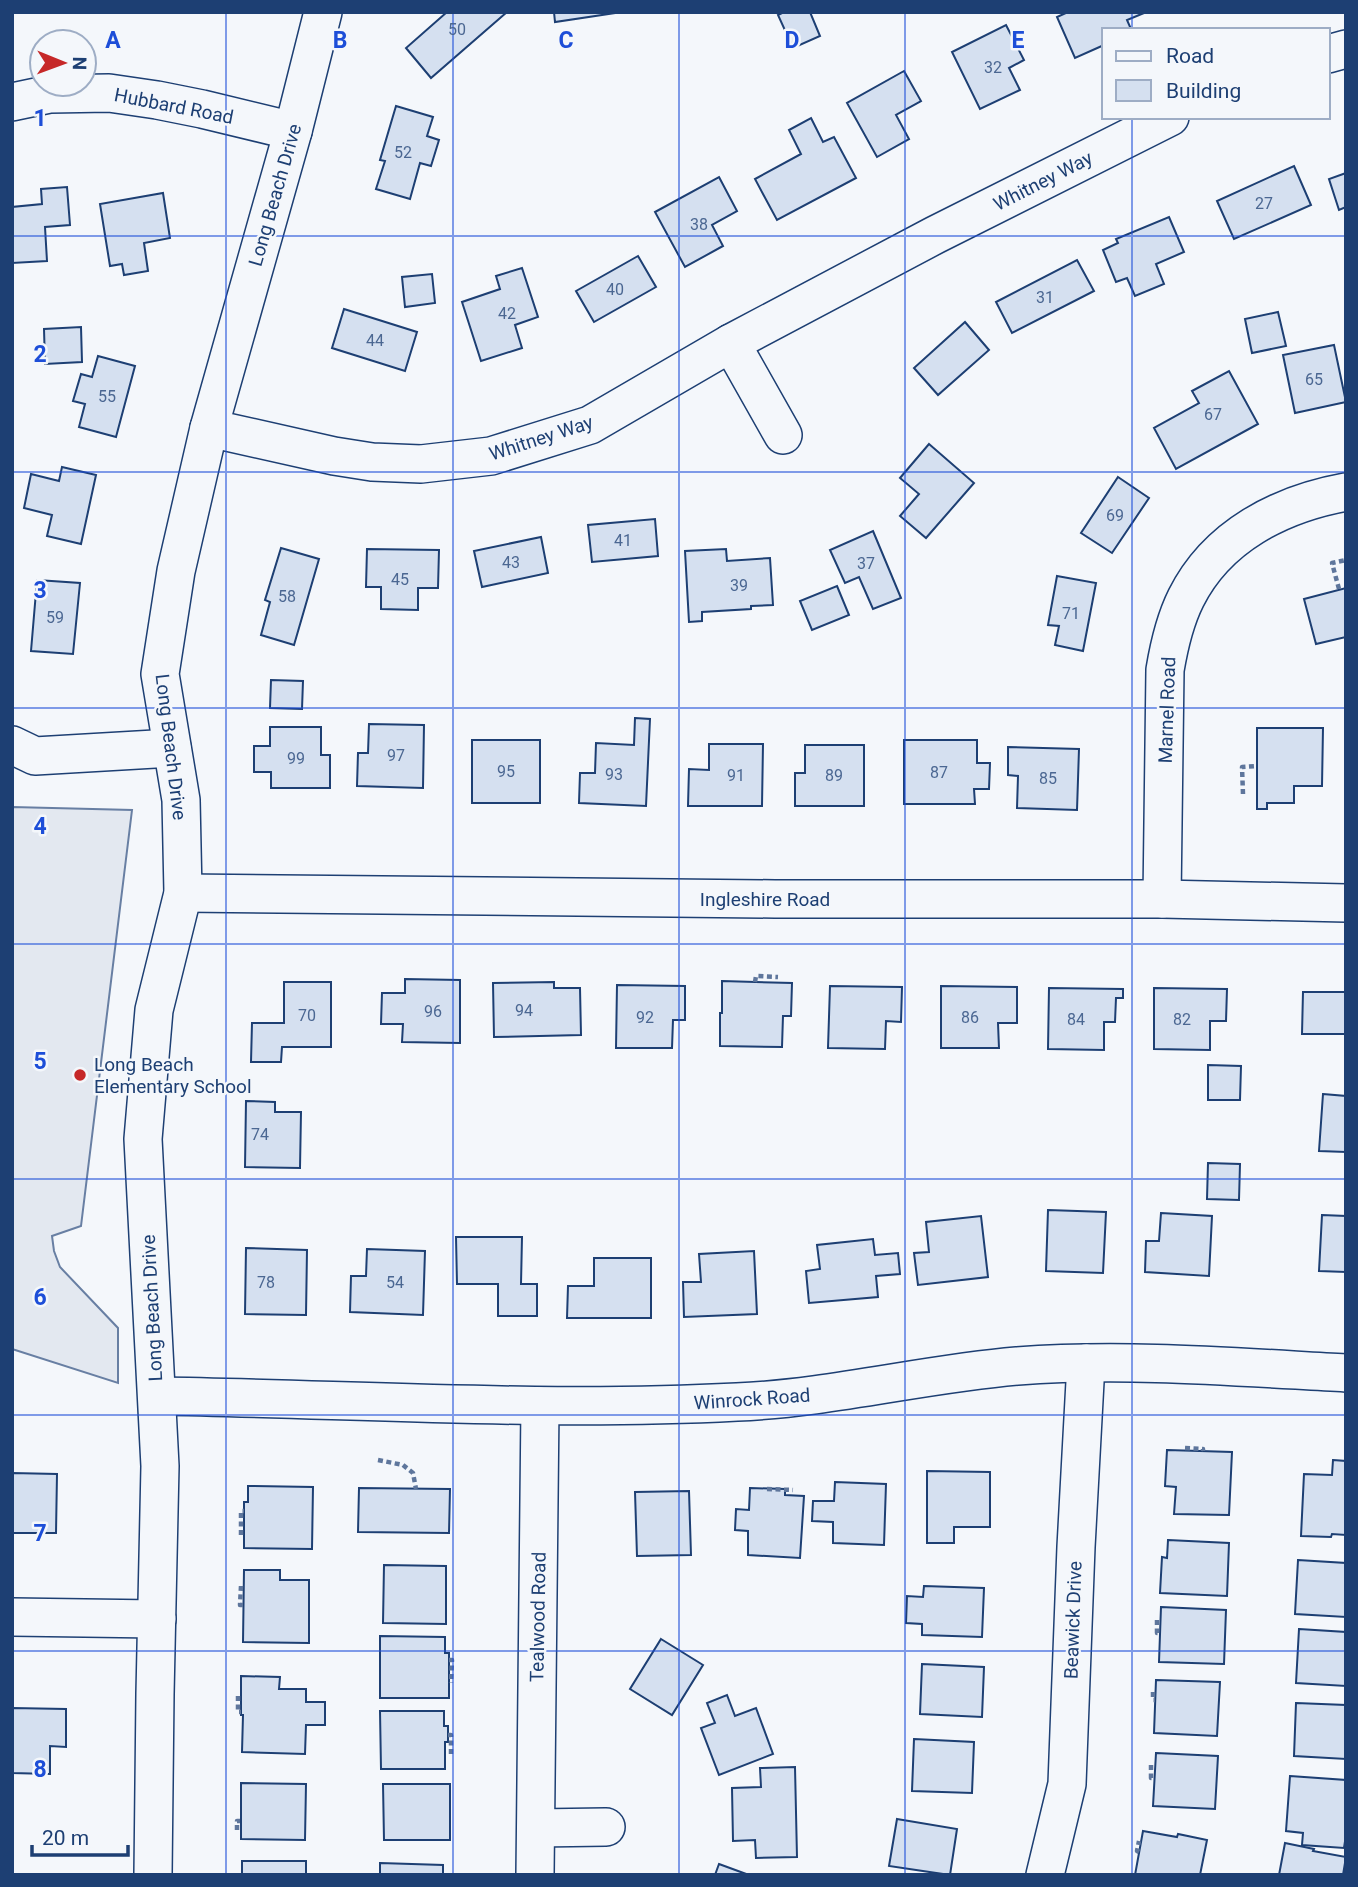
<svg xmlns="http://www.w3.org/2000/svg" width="1358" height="1887" viewBox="0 0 1358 1887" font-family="Roboto,sans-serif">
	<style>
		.parking { fill: #e3e8f0; stroke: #687fa3; stroke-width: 2 }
		.building { fill: #d5e0f0; stroke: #1d3f73; stroke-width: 2 }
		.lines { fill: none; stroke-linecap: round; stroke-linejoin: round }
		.minor-casing { stroke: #1d3f73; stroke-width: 40 }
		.path { stroke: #5e769c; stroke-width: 4.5; stroke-dasharray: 5 3.5; stroke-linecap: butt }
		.minor { stroke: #f4f7fb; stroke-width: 37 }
		.grid { fill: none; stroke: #1d4ed8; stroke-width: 2; stroke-opacity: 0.55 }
		.poi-dot { fill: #c62828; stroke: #f4f7fb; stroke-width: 2.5 }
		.labels { text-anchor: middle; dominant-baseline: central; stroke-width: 5; stroke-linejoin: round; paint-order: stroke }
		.number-label { font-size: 16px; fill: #4b6792 }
		.street-label { font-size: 19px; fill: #1d3f73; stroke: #f4f7fb }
		.poi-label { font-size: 19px; fill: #1d3f73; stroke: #f4f7fb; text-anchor: start }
		.grid-label { font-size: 23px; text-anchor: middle; font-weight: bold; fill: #1d4ed8; stroke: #f4f7fb; stroke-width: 5; stroke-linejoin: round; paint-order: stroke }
	</style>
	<rect width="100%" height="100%" fill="#f4f7fb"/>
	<polygon class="parking" points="12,807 132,810 81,1226 52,1236 54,1251 60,1267 118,1328 118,1383 12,1349"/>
	<g class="building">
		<polygon points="447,12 507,12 431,78 406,48"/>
		<polygon points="554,12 622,12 555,22"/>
		<polygon points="784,12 810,12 820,36 793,48 778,15"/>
		<polygon points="1068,12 1144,12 1144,13 1127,20 1131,29 1129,30 1104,30 1104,45 1075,58 1057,17"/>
		<polygon points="1006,25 1024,60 1009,68 1020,90 980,109 952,52"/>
		<polygon points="904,71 921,101 896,115 909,139 877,157 847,103"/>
		<polygon points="396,106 433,117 427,136 439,140 431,166 420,163 410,199 376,189 385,161 380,160"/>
		<polygon points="811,118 823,142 834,137 856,178 777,220 755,179 801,154 789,130"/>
		<polygon points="1294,166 1311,205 1234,239 1217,201"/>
		<polygon points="1346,173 1346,207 1339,210 1329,179"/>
		<polygon points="719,177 737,211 712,225 723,246 685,267 655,212"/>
		<polygon points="67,187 70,225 45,227 47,261 12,263 12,207 42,204 41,189"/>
		<polygon points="163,193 170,238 144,243 148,271 124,275 122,264 110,266 100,204"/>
		<polygon points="1169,217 1184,252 1156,264 1164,284 1135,296 1127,278 1116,282 1103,250 1118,243 1116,239"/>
		<polygon points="638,256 656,287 594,322 576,291"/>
		<polygon points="1077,260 1094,291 1012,333 996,302"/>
		<polygon points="522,268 538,317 515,325 522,348 481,361 462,302 500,289 496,276"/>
		<polygon points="432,274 435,303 405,307 402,277"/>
		<polygon points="344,309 417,332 405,371 332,348"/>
		<polygon points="1278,312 1286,346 1252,353 1245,319"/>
		<polygon points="965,322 989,350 938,395 914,368"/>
		<polygon points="81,327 82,362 45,364 44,329"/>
		<polygon points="1334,345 1346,402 1295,413 1283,355"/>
		<polygon points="98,356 135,366 116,437 79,427 85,404 73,401 81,374 92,377"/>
		<polygon points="1229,371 1258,424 1176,469 1154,428 1199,403 1192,391"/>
		<polygon points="929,444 974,483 926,538 900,516 919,494 900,478"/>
		<polygon points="62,467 96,475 81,544 47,536 52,515 24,508 31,474 59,481"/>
		<polygon points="1118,477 1149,498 1112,553 1081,533"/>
		<polygon points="655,519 658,556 592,562 588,525"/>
		<polygon points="873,531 901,598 873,609 859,577 845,583 830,550"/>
		<polygon points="541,537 548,573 482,587 474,551"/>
		<polygon points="281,548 319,559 294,645 261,635 270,602 265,600"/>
		<polygon points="367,549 439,550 438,588 418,588 418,610 381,609 381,587 366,587"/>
		<polygon points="726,549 727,561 770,558 773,605 751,606 751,609 702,612 702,621 689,622 685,551"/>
		<polygon points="1057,576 1096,583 1083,651 1055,645 1059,626 1048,625"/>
		<polygon points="37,580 80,583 73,654 31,651"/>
		<polygon points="837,586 849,615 812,630 800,601"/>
		<polygon points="1346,588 1346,637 1316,644 1304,599"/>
		<polygon points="271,680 303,681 302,709 270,708"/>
		<polygon points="635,718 650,719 646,806 579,803 580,773 595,773 596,743 634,745"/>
		<polygon points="369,724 424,725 423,788 357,786 358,753 368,753"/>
		<polygon points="270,727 321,727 321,755 330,755 330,788 271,788 271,772 254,772 254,746 270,746"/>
		<polygon points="1257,728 1323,728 1322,786 1294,786 1294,803 1267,803 1267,809 1257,809"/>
		<rect x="472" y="740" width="68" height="63"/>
		<polygon points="904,740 977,740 977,763 990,763 989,789 974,789 975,804 904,804"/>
		<polygon points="709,744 763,744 762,806 688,806 689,769 709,770"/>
		<polygon points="805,745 864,745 864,806 795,806 795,773 805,773"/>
		<polygon points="1008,747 1079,749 1077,810 1017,808 1018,776 1008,775"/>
		<polygon points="405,979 460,980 460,1043 402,1042 403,1024 381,1024 382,993 405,993"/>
		<polygon points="722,981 792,983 791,1016 783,1016 782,1047 720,1046 720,1013 722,1013"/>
		<polygon points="284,982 331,982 331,1047 282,1047 281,1062 251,1062 252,1023 284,1023"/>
		<polygon points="554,982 554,988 580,988 581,1035 494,1037 493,983"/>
		<polygon points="617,985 685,986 685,1020 673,1020 672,1048 616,1048"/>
		<polygon points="830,986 902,987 901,1022 886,1021 885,1049 828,1048"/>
		<polygon points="941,986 1017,987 1017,1023 998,1023 999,1048 941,1048"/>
		<polygon points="1049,988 1123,989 1123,998 1116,998 1115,1022 1104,1022 1104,1050 1048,1049"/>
		<polygon points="1154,988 1227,989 1226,1021 1210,1021 1210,1050 1154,1049"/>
		<polygon points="1303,992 1346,992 1346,1034 1302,1034"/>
		<polygon points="1208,1065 1241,1066 1240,1100 1208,1100"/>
		<polygon points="1323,1094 1346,1096 1346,1152 1319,1151"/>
		<polygon points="246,1101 275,1102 275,1112 301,1112 300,1168 245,1167"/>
		<polygon points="1208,1163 1240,1164 1239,1200 1207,1199"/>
		<polygon points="1048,1210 1106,1212 1103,1273 1046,1271"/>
		<polygon points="1161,1213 1212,1216 1209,1276 1145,1272 1146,1241 1159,1241"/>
		<polygon points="1322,1215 1346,1216 1346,1272 1319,1271"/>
		<polygon points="981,1216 988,1277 918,1285 914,1253 929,1252 926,1222"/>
		<polygon points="456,1237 522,1237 521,1284 537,1284 537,1316 498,1316 498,1284 457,1284"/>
		<polygon points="873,1239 875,1255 898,1253 900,1274 876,1276 878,1297 809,1303 806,1271 820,1269 817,1245"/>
		<polygon points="246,1248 307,1250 306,1315 245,1314"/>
		<polygon points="367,1249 425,1251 423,1315 350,1312 351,1276 366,1276"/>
		<polygon points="754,1251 757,1314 684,1317 683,1282 701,1282 699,1254"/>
		<polygon points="594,1258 651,1258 651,1318 567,1318 568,1286 594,1286"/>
		<polygon points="1167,1450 1232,1452 1229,1515 1174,1514 1176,1487 1165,1486"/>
		<polygon points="1333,1460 1346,1461 1346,1535 1332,1534 1331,1537 1301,1536 1304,1474 1332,1475"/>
		<polygon points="927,1471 990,1472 990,1527 954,1527 954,1543 927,1543"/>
		<polygon points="12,1473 57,1474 56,1533 12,1533"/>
		<polygon points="835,1482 886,1484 884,1545 833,1543 833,1522 812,1521 813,1501 834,1501"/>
		<polygon points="248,1486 313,1487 312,1549 244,1548 244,1502 248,1502"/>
		<polygon points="359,1488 450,1489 449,1533 358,1532"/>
		<polygon points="750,1488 785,1489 785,1495 804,1496 800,1558 748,1555 748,1531 735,1530 736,1509 749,1510"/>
		<polygon points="689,1491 691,1555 637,1556 635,1492"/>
		<polygon points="1168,1540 1229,1543 1227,1596 1160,1593 1162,1557 1167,1558"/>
		<polygon points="1298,1560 1346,1563 1346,1617 1295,1614"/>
		<polygon points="384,1565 446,1566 446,1624 383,1623"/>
		<polygon points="244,1570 280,1570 280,1580 309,1580 309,1643 243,1642"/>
		<polygon points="924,1586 984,1588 982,1637 922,1635 922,1624 906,1623 907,1596 923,1597"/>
		<polygon points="1161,1607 1226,1610 1224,1664 1159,1662"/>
		<polygon points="1299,1629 1346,1632 1346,1686 1296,1683"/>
		<polygon points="380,1636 445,1637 445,1653 449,1653 449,1698 380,1698"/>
		<polygon points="661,1639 703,1665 672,1715 630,1689"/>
		<polygon points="922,1664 984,1667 982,1717 920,1714"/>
		<polygon points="241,1676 280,1677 279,1689 306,1689 306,1702 325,1702 325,1725 306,1725 305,1754 242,1752 243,1715 241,1715"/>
		<polygon points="1156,1680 1220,1682 1217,1736 1154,1733"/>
		<polygon points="727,1695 735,1716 756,1708 773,1754 719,1775 701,1728 715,1723 707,1703"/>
		<polygon points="1296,1703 1346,1705 1346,1759 1294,1756"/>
		<polygon points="12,1708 66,1709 66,1747 50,1746 50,1774 12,1773"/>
		<polygon points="380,1711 444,1711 444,1726 448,1726 448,1742 445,1742 445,1769 381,1769"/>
		<polygon points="914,1739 974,1742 972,1793 912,1791"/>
		<polygon points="1156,1753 1218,1756 1215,1809 1153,1806"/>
		<polygon points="795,1767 797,1857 756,1858 755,1840 733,1841 732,1788 761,1787 760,1768"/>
		<polygon points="1290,1776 1346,1780 1346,1835 1344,1848 1302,1845 1303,1833 1286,1831"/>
		<polygon points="241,1783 306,1784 305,1840 241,1839"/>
		<polygon points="383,1784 450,1784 450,1840 384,1840"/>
		<polygon points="897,1819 957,1829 950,1875 889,1866"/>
		<polygon points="1143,1831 1177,1837 1178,1834 1207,1840 1200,1875 1135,1875"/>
		<polygon points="1285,1843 1314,1849 1313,1851 1346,1857 1343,1875 1279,1875"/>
		<rect x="242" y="1861" width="64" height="14"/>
		<polygon points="380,1863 443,1865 443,1875 380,1875"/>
		<polygon points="719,1864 749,1875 715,1875"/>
	</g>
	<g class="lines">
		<defs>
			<g id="minor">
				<polyline points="1328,54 1346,49"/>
				<polyline points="12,102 50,94 109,93 157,100 202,109 293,131"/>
				<polyline points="731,343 783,435"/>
				<polyline points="209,428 334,456 372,462 421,464 491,456 590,425 731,343 935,235 1170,117"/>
				<polyline points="12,745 35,756 172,748"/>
				<polyline points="183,893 775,899 1162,899 1346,903"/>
				<path d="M1162,899L1165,670C1169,646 1175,620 1186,598C1217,536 1280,504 1346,492"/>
				<path d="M157,1396C350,1399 544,1412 737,1402C831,1398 923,1374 1017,1366C1126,1358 1236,1367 1346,1373"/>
				<polyline points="12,1617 157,1619"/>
				<polyline points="536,1828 606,1827"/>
				<polyline points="153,1875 155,1694 160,1466 143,1139 154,1010 183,893 181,800 160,674 176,571 209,428 293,131 323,12"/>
				<polyline points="535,1875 540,1406"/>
				<polyline points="1045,1875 1067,1784 1076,1547 1086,1363"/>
			</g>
		</defs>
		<use href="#minor" class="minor-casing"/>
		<g class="path">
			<polyline points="1339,589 1332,563 1346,560"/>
			<polyline points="1243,794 1242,767 1257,766"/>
			<polyline points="755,982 756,976 778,977"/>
			<polyline points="1185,1448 1203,1449 1203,1451"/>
			<polyline points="378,1460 403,1465 413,1473 416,1489"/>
			<polyline points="767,1489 793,1490"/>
			<polyline points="241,1535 241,1511 244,1511"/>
			<polyline points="241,1586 240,1605 244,1605"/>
			<polyline points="1157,1620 1157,1633 1160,1633"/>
			<polyline points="449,1660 452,1660 451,1683"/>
			<polyline points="1153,1692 1153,1700 1155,1700"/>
			<polyline points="238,1696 238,1712 241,1712"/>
			<polyline points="448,1735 451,1735 451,1755"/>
			<polyline points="1151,1765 1151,1778 1155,1778"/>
			<polyline points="237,1830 237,1821 240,1821"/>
			<polyline points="1139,1852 1137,1851 1139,1841"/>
		</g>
		<use href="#minor" class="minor"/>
	</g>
	<path class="grid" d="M226,12V1875M453,12V1875M679,12V1875M905,12V1875M1132,12V30M1132,117V1875M12,236H1346M12,472H1346M12,708H1346M12,944H1346M12,1179H1346M12,1415H1346M12,1651H1346"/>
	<circle class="poi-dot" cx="80" cy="1075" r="7"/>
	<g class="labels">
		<g class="number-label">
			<text x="457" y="29">50</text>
			<text x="993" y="67">32</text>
			<text x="403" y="152">52</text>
			<text x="1264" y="203">27</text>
			<text x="699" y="224">38</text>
			<text x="615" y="289">40</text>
			<text x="1045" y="297">31</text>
			<text x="507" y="313">42</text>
			<text x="375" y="340">44</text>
			<text x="1314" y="379">65</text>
			<text x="107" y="396">55</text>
			<text x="1213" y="414">67</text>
			<text x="1115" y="515">69</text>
			<text x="623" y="540">41</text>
			<text x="511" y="562">43</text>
			<text x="866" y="563">37</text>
			<text x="400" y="579">45</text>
			<text x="739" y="585">39</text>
			<text x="287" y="596">58</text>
			<text x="1071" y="613">71</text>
			<text x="55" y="617">59</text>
			<text x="396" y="755">97</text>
			<text x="296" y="758">99</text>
			<text x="506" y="771">95</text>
			<text x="939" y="772">87</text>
			<text x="614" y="774">93</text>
			<text x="736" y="775">91</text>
			<text x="834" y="775">89</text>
			<text x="1048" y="778">85</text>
			<text x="524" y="1010">94</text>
			<text x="433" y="1011">96</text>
			<text x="307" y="1015">70</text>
			<text x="645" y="1017">92</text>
			<text x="970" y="1017">86</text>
			<text x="1076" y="1019">84</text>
			<text x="1182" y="1019">82</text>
			<text x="260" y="1134">74</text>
			<text x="266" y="1282">78</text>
			<text x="395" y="1282">54</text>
		</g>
		<g class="street-label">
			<text transform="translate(174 106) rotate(11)">Hubbard Road</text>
			<text transform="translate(1043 181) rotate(-27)">Whitney Way</text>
			<text transform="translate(275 195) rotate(-74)">Long Beach Drive</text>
			<text transform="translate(541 438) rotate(-18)">Whitney Way</text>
			<text transform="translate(1167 710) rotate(-88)">Marnel Road</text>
			<text transform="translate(171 747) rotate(83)">Long Beach Drive</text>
			<text x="765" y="899">Ingleshire Road</text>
			<text transform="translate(152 1308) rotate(-93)">Long Beach Drive</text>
			<text transform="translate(752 1399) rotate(-4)">Winrock Road</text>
			<text transform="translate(538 1617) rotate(-89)">Tealwood Road</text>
			<text transform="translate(1073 1620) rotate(-88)">Beawick Drive</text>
		</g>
		<g class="poi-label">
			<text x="94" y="1064">Long Beach<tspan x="94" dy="22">Elementary School</tspan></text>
		</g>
	</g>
	<g class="grid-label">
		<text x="113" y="48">A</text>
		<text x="340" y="48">B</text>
		<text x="566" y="48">C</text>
		<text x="792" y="48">D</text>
		<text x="1018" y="48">E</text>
		<text x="40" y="126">1</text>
		<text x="40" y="362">2</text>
		<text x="40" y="598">3</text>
		<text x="40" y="834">4</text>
		<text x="40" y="1069">5</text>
		<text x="40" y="1305">6</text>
		<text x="40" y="1541">7</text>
		<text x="40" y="1777">8</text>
	</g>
	<rect width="1358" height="1887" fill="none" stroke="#1d3f73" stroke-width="28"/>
	<rect x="1102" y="28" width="228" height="91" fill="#f4f7fb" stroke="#9eadc5" stroke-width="2"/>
	<rect x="1116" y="51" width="35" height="10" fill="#f4f7fb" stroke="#9eadc5" stroke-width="2"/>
	<text x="1166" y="63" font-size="21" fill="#1d3f73">Road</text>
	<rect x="1116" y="80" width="35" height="21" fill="#d5e0f0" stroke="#9eadc5" stroke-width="2"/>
	<text x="1166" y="98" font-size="21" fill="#1d3f73">Building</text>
	<g transform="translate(63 63) rotate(91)"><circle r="33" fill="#f4f7fb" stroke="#9eadc5" stroke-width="2"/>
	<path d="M0-5L12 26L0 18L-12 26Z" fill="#c62828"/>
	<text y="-10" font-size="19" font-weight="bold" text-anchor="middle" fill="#1d3f73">N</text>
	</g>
	<path d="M32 1845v10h96v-10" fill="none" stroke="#1d3f73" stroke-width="3.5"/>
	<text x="42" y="1845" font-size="21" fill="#1d3f73" stroke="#f4f7fb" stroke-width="5" paint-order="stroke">20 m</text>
</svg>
